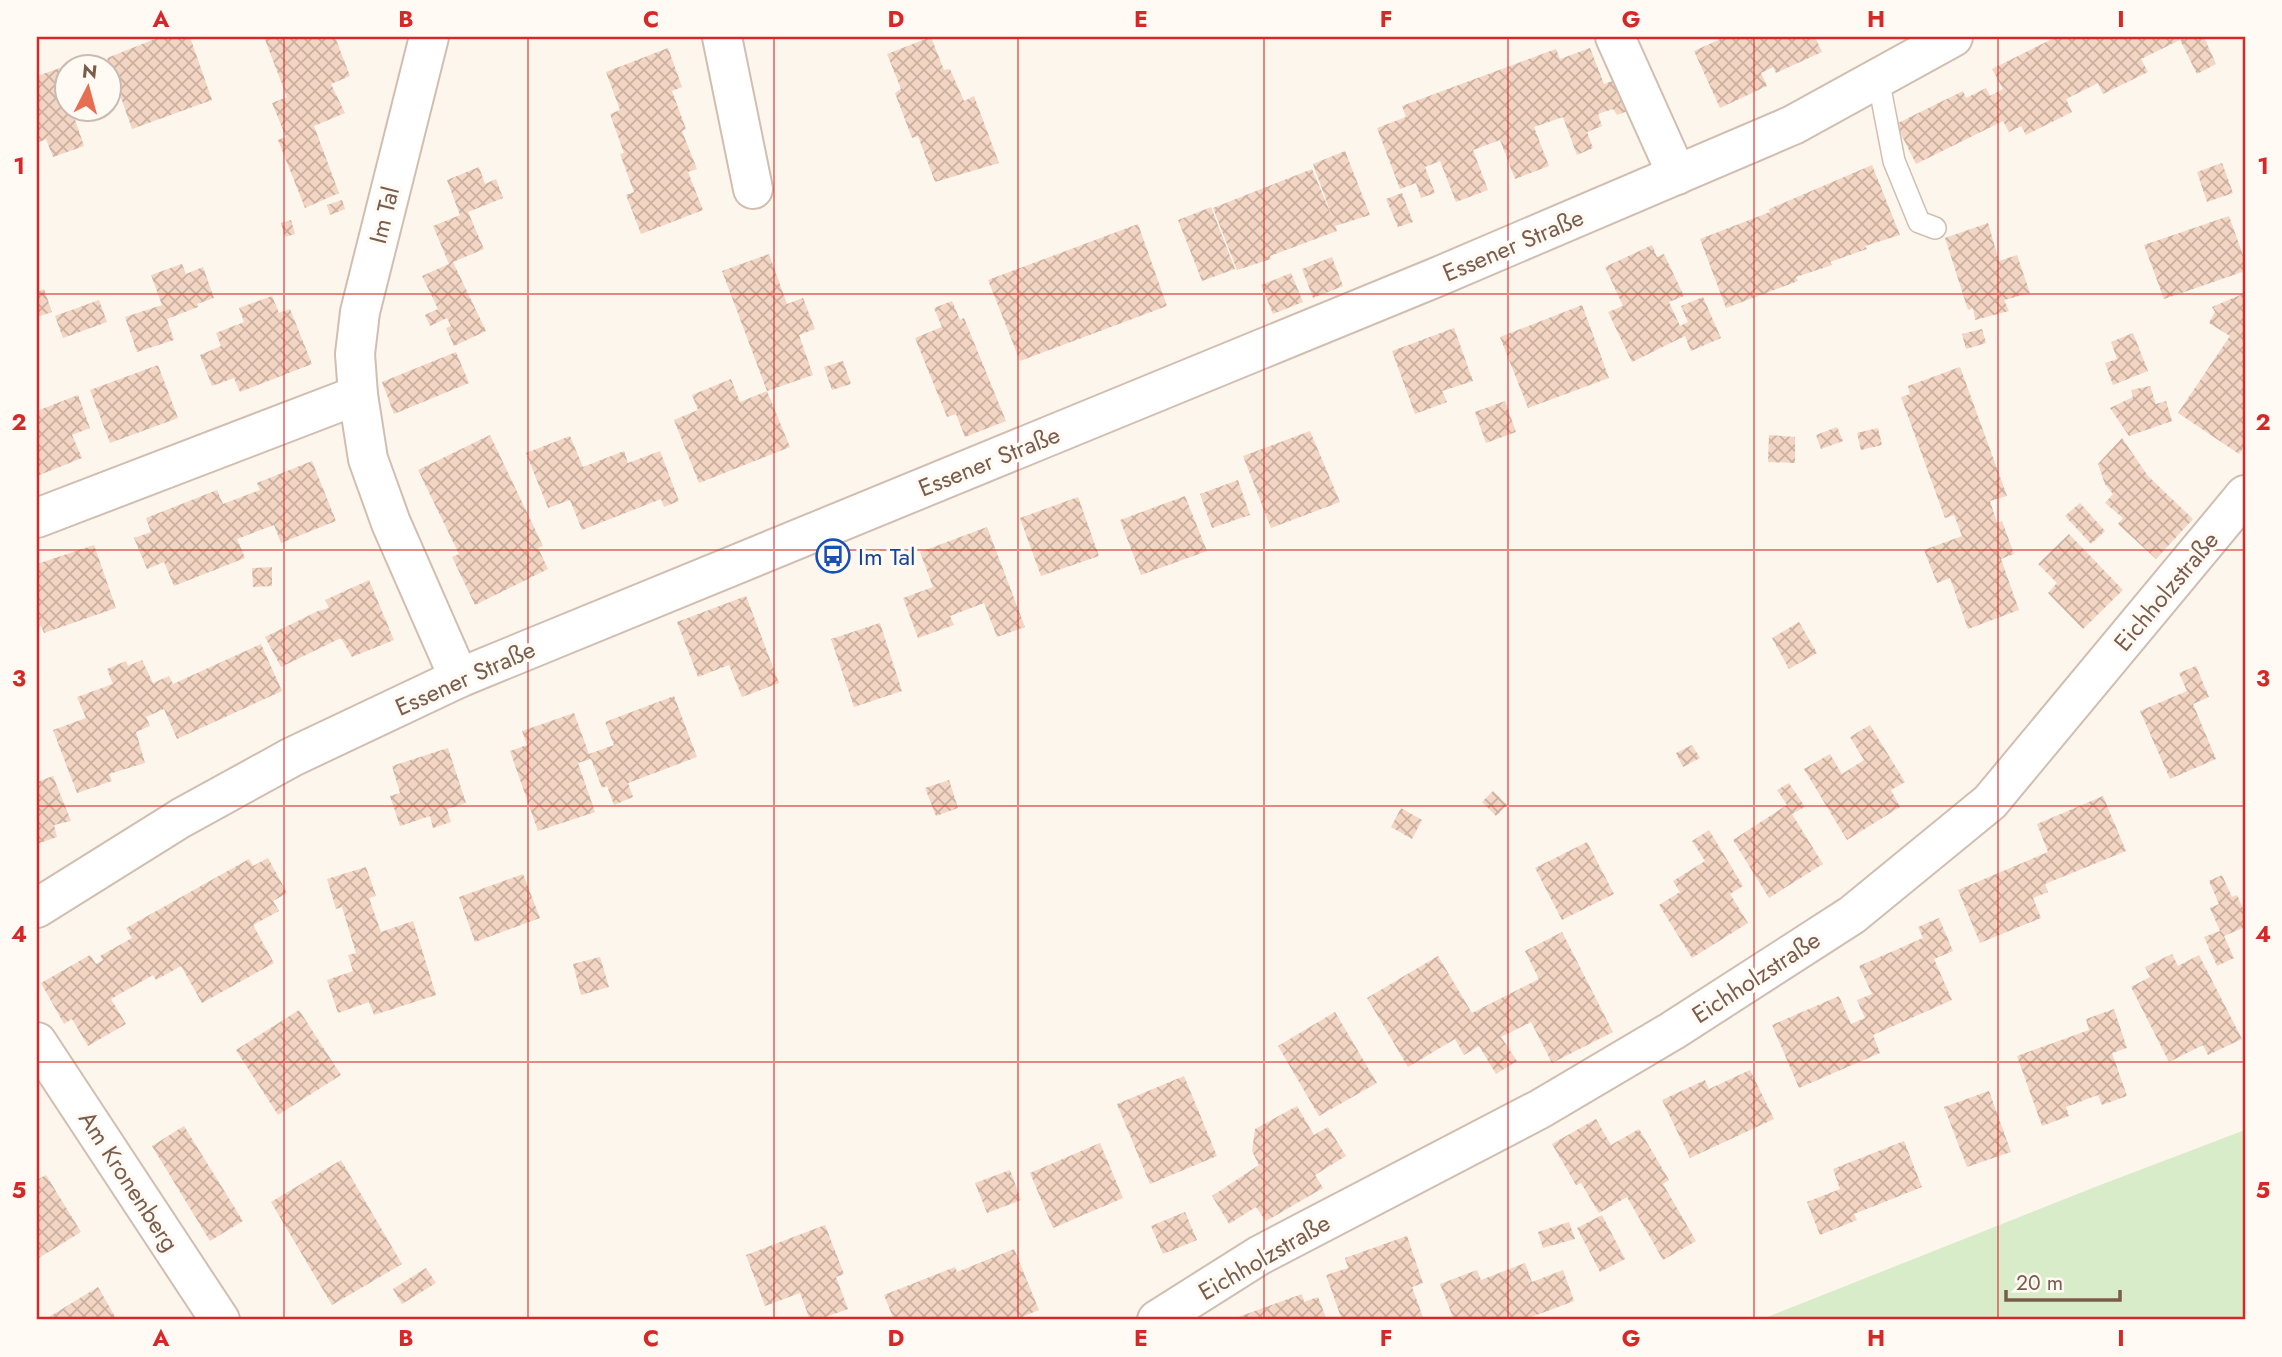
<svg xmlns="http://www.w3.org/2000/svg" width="2282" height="1357" viewBox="0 0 2282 1357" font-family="Jost,sans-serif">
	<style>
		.green { fill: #d8ecc9 }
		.building { fill: url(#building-cross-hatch) }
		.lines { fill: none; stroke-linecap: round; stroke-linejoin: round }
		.service-casing { stroke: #d1beb0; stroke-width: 24 }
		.minor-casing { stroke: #d1beb0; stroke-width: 42 }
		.tertiary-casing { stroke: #d1beb0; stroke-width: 42 }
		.service { stroke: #fff; stroke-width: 21 }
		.minor { stroke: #fff; stroke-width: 38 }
		.tertiary { stroke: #fff; stroke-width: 38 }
		.grid { fill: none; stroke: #d62828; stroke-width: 2; stroke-opacity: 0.55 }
		.labels { text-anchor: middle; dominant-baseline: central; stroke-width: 7; stroke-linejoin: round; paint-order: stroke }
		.street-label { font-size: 24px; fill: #7a5c4d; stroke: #fffaf3 }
		.transit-label { font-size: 24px; fill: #164399; stroke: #fffaf3; text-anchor: start }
		.neatline { fill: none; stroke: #d62828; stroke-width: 2.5 }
		.grid-label { font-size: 23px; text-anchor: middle; font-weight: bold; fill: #d62828 }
	</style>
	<defs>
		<pattern id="building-cross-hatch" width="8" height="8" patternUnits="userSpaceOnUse" patternTransform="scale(1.75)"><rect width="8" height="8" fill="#f3d5c3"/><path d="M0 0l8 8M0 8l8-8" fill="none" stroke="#cab0a1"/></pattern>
	</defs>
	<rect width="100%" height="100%" fill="#fdf6ec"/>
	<polygon class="green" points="2245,1130 2245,1320 1760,1320 2095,1187"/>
	<g class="building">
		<polygon points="160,37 190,37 212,100 132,129 107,58"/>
		<polygon points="264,37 335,37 350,76 331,84 345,113 314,126 339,193 305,208 278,140 286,137 272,103 287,97"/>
		<polygon points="931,37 944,70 950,69 964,101 974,96 999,163 935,182 918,136 912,138 895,93 901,89 887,54"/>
		<polygon points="1725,37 1815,37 1822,52 1776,73 1773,67 1761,73 1767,86 1720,108 1694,51"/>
		<polygon points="2056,37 2178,37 2180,40 2141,59 2148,72 2103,94 2098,83 2066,99 2072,112 2026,135 2021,126 2009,132 2003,121 1916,164 1896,124 1963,91 1966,98 1986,88 1990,96 2003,89 1992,69"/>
		<polygon points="2187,37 2204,37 2216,64 2197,74 2180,40"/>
		<polygon points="668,48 682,87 672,91 686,129 682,131 697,169 688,172 703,210 641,234 626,195 634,192 620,154 624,153 610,114 620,110 606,72"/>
		<polygon points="1590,48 1604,84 1621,78 1633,109 1617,115 1613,109 1598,114 1602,126 1587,132 1593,148 1577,155 1563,117 1534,127 1549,166 1515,179 1500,140 1473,150 1488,190 1456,202 1440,161 1425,167 1435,193 1421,198 1416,183 1400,189 1377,128 1406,117 1402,106 1556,49 1560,59"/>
		<polygon points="66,66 66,108 71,108 84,146 53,157 46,139 37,143 37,76"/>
		<polygon points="1345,151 1370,215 1335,226 1337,231 1270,256 1271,259 1237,270 1213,208 1312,169 1333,219 1313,164"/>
		<polygon points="2222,163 2233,193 2207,202 2197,172"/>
		<polygon points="1872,165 1900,235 1865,246 1867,249 1830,262 1832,265 1796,277 1798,281 1726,308 1700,239 1770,212 1769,209"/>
		<polygon points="479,167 485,184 496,179 503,198 468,212 484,249 453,262 486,331 454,346 446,328 451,326 447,318 430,326 425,315 438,309 422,276 449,264 433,226 460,215 447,180"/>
		<polygon points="1402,193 1413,222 1398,227 1386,199"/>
		<polygon points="342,200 345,209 330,215 327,205"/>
		<polygon points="1211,207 1235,269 1202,281 1178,220"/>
		<polygon points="2229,216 2245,261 2245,271 2164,299 2144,245"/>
		<polygon points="291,220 295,234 285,237 281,223"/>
		<polygon points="1988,223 1999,261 2017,255 2030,293 2004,300 2009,311 1975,320 1973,308 1968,310 1945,238"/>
		<polygon points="1138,224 1167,306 1020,361 988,280"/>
		<polygon points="1652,245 1657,257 1664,254 1684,296 1669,302 1680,326 1688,322 1681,306 1703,297 1721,338 1691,351 1685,336 1632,362 1608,312 1623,306 1605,267"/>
		<polygon points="769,254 787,304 803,298 815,329 799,335 813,375 767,391 722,271"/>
		<polygon points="1332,257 1343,286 1313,298 1302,269"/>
		<polygon points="182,264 186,274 203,267 214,298 197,304 198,307 167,319 174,340 137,352 125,317 162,305 151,275"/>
		<polygon points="1291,273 1303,302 1273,314 1261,285"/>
		<polygon points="44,289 52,312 37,317 37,292"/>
		<polygon points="2245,293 2245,338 2242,344 2245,346 2245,445 2239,454 2178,413 2230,336 2209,323 2215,312 2212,307"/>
		<polygon points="272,296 279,313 290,309 312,364 240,392 234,378 212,386 200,355 221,346 216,333 244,322 239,308"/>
		<polygon points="99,300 107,322 63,338 55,316"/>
		<polygon points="952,301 960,320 964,318 1006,421 965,437 956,414 947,417 915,338 942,327 934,308"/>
		<polygon points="1582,305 1609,378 1528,408 1500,337"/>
		<polygon points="1454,328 1473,381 1442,391 1447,402 1415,414 1392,351"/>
		<polygon points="1982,329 1986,343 1966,349 1962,334"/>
		<polygon points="2133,333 2148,371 2113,385 2105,363 2117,359 2111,342"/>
		<polygon points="456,352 469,383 394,414 382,382"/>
		<polygon points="843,361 851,384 832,390 824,367"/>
		<polygon points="158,365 178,418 110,443 90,390"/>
		<polygon points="1960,367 2007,496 1990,501 1997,523 2002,521 2014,554 2001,559 2019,610 1968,629 1950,578 1937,583 1924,550 1962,536 1954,515 1945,518 1901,397 1910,394 1908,386"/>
		<polygon points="731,379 740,402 767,391 790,447 699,483 674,420 698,410 692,395"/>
		<polygon points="2150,386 2156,404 2166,401 2172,421 2129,436 2110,408 2133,397 2131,390"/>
		<polygon points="78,395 90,428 72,435 82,458 37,476 37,411"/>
		<polygon points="1505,401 1516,432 1486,443 1475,412"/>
		<polygon points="1837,427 1843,441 1821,449 1816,435"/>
		<polygon points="1878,428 1882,445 1861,450 1857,433"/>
		<polygon points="1310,431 1340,502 1271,528 1243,456"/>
		<polygon points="490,435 543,546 538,548 548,569 475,605 452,557 459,554 418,470"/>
		<polygon points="1769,435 1795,437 1795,463 1768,462"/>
		<polygon points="570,436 583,467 624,451 628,463 660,451 679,501 664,507 661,499 582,530 570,500 548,508 526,453"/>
		<polygon points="2122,438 2148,476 2193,519 2156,559 2118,524 2123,518 2105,503 2113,494 2105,484 2098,464"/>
		<polygon points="312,461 336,521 281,543 274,525 237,539 245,558 174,586 164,562 147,569 134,538 151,532 146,518 217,490 223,504 260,490 257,483"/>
		<polygon points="1238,480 1250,515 1212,528 1200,494"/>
		<polygon points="1185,496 1207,551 1141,575 1120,520"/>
		<polygon points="1078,497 1099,556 1041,576 1020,518"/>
		<polygon points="2080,503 2105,531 2091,544 2065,516"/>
		<polygon points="987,527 1025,627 997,637 984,603 950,616 954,625 918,638 903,598 933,587 920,552"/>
		<polygon points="2069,534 2123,590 2083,629 2048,593 2057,583 2038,564"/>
		<polygon points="94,545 116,608 44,633 41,626 37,627 37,564"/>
		<polygon points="272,567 272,586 253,587 252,568"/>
		<polygon points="369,580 394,640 352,657 341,638 281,667 265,637 318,611 329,608 325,600"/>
		<polygon points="746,596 779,683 742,697 729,665 698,677 677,622"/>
		<polygon points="1799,622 1817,653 1789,669 1772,638"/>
		<polygon points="880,623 902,691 854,707 831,639"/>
		<polygon points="261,644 282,691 177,739 164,709 146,717 150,726 136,732 145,763 109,774 112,781 77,793 53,730 86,718 77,697 113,684 107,669 126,661 128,666 142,660 153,683 169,676 173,684"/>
		<polygon points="2196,666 2209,697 2193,704 2216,759 2170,779 2140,711 2187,691 2179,673"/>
		<polygon points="674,696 697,757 628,783 633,797 614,805 607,786 602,788 591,759 578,763 595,812 538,831 510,751 527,745 522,731 574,713 589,754 614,745 605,722"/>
		<polygon points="1870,725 1905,782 1891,790 1900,807 1847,840 1804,769 1830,754 1842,774 1864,760 1850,737"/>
		<polygon points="1692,745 1700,758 1683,767 1676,753"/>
		<polygon points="448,748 466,803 447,809 451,822 433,828 430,816 400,826 390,796 400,793 392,766"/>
		<polygon points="53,776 71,821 54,825 57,837 37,844 37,782"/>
		<polygon points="949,780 958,808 936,816 925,788"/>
		<polygon points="1789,783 1805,807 1792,814 1823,864 1769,898 1733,840 1787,805 1777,790"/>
		<polygon points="1493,791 1507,805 1496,816 1482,802"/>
		<polygon points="2103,796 2126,851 2045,884 2048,892 2033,898 2041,918 1980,943 1958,890 2048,852 2037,824"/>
		<polygon points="1401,808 1422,820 1412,839 1391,827"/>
		<polygon points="1709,830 1743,886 1730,894 1748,923 1692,958 1659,905 1680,892 1673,881 1705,861 1692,841"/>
		<polygon points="1587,842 1614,894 1562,920 1535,868"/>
		<polygon points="268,858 287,893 273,901 279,911 253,925 274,963 202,1003 181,966 156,980 153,975 111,999 126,1024 88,1046 72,1019 64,1024 41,983 90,955 96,964 103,960 100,956 132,938 126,928 249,859 253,866"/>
		<polygon points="366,867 376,896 369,898 381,932 413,921 436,995 374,1015 369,1002 338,1013 327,980 353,971 348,955 356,953 342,907 336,909 327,879"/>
		<polygon points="523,874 540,918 475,942 459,897"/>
		<polygon points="2222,875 2232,897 2237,895 2245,913 2245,927 2224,936 2234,958 2217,966 2204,937 2220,931 2210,908 2219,904 2209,881"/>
		<polygon points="1939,918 1953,951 1934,959 1952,1000 1873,1035 1880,1053 1799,1088 1772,1025 1839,996 1851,1024 1865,1018 1857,1000 1872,994 1859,966 1923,938 1918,927"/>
		<polygon points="1562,932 1613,1032 1552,1063 1531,1022 1501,1037 1517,1061 1496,1074 1479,1046 1464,1055 1455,1039 1408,1067 1367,998 1438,956 1472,1013 1539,979 1525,951"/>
		<polygon points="2172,954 2178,966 2199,955 2242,1039 2208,1055 2203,1045 2169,1062 2131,987 2150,977 2145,967"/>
		<polygon points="600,957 609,987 581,995 573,964"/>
		<polygon points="2114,1009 2127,1048 2112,1053 2127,1096 2102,1105 2098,1095 2066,1107 2069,1116 2042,1126 2017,1056 2089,1030 2086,1019"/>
		<polygon points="299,1010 341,1075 278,1115 236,1050"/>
		<polygon points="1335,1012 1377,1083 1319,1116 1278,1046"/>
		<polygon points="1750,1070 1774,1119 1690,1158 1662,1100 1705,1080 1709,1089"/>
		<polygon points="1184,1076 1217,1156 1150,1184 1117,1104"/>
		<polygon points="1989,1091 2011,1152 1967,1167 1944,1107"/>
		<polygon points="1297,1106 1314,1135 1328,1127 1346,1156 1315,1175 1323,1188 1266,1221 1256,1207 1229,1224 1212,1196 1259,1165 1252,1151 1255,1129"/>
		<polygon points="1596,1119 1611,1145 1639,1129 1669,1180 1663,1184 1696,1241 1663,1260 1627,1197 1599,1213 1581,1183 1576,1185 1552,1144"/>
		<polygon points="184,1126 243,1221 210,1241 152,1146"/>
		<polygon points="1904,1141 1922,1187 1854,1214 1857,1220 1820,1235 1807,1202 1840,1189 1833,1169"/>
		<polygon points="1100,1143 1123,1198 1053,1228 1030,1173"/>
		<polygon points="341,1160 402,1264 332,1305 271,1202"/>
		<polygon points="1010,1170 1021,1200 987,1213 975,1183"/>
		<polygon points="46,1175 81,1232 37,1259 37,1180"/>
		<polygon points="1185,1212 1197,1240 1163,1254 1151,1226"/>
		<polygon points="1602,1215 1625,1259 1600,1272 1577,1228"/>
		<polygon points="1569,1222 1575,1239 1543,1248 1538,1232"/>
		<polygon points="825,1225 844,1274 836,1277 848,1309 817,1320 810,1320 800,1293 765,1306 746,1255"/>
		<polygon points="1407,1236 1423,1283 1412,1287 1424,1320 1342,1320 1326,1275 1348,1268 1345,1258"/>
		<polygon points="1014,1249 1039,1310 1015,1320 894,1320 884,1295 955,1267 957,1272"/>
		<polygon points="1525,1263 1532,1282 1563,1270 1574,1301 1523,1320 1454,1320 1440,1284 1477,1270 1481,1280"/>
		<polygon points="426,1268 436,1283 402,1304 393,1289"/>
		<polygon points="98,1287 117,1320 44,1320"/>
		<polygon points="1302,1294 1304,1302 1318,1297 1327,1320 1230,1320"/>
	</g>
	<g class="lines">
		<defs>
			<polyline id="service" points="1878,78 1894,161 1919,222 1935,228"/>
			<g id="minor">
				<polyline points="429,37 360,312 355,354 358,395 368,459 391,523 459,678"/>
				<polyline points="722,37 753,189"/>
				<polyline points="1615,37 1677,175"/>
				<polyline points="37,518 358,395"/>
				<polyline points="37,1042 220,1320"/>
				<polyline points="1157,1320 1260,1255 1540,1109 1672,1031 1852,915 1990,802 2245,495"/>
			</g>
			<polyline id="tertiary" points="37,908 181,818 292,757 459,678 1437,277 1793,125 1953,37"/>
		</defs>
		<use href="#service" class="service-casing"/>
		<use href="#minor" class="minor-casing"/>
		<use href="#tertiary" class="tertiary-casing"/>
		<use href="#service" class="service"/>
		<use href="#minor" class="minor"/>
		<use href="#tertiary" class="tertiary"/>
	</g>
	<path class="grid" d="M284,37V1320M528,37V1320M774,37V1320M1018,37V1320M1264,37V1320M1508,37V1320M1754,37V1320M1998,37V1320M37,294H2245M37,550H2245M37,806H2245M37,1062H2245"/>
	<defs>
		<symbol id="bus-ring" viewBox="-11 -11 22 22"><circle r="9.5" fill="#fffaf3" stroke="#1a4fb4" stroke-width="1.5"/><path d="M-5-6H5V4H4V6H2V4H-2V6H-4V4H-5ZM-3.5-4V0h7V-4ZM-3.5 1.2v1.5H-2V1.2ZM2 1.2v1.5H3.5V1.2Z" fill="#1a4fb4"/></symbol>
	</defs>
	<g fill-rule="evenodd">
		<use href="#bus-ring" x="814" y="537" width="38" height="38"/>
	</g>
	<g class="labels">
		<g class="street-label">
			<text transform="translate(384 215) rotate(-76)">Im Tal</text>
			<text transform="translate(1513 245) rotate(-23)">Essener Straße</text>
			<text transform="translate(989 461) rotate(-22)">Essener Straße</text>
			<text transform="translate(2166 591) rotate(-50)">Eichholzstraße</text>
			<text transform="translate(465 678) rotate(-24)">Essener Straße</text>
			<text transform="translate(1756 977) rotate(-33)">Eichholzstraße</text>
			<text transform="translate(129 1181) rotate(57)">Am Kronenberg</text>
			<text transform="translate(1264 1257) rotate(-30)">Eichholzstraße</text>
		</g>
		<g class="transit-label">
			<text x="858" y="556">Im Tal</text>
		</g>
	</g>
	<rect width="2282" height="1357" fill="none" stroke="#fffaf3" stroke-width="77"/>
	<g transform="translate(88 88) rotate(6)"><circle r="33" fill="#fffaf3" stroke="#cabbb1" stroke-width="2"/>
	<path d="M0-5L12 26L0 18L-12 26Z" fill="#e76f51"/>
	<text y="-10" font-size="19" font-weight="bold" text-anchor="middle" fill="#7a5c4d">N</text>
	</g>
	<path d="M2006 1290v10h114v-10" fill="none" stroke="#7a5c4d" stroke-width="3.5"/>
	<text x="2016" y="1290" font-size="21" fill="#7a5c4d" stroke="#fffaf3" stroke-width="5" paint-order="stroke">20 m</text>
	<rect x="38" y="38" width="2206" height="1280" class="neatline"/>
	<g class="grid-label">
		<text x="161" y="27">A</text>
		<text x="406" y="27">B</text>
		<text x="651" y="27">C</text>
		<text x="896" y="27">D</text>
		<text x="1141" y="27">E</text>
		<text x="1386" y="27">F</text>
		<text x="1631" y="27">G</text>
		<text x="1876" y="27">H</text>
		<text x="2121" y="27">I</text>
		<text x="19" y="174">1</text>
		<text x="2263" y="174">1</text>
		<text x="19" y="430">2</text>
		<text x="2263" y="430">2</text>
		<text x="19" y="686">3</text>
		<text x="2263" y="686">3</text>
		<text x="19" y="942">4</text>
		<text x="2263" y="942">4</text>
		<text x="19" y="1198">5</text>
		<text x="2263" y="1198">5</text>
		<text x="161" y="1346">A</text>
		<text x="406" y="1346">B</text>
		<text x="651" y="1346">C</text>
		<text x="896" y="1346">D</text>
		<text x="1141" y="1346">E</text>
		<text x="1386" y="1346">F</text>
		<text x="1631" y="1346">G</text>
		<text x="1876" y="1346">H</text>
		<text x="2121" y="1346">I</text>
	</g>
</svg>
